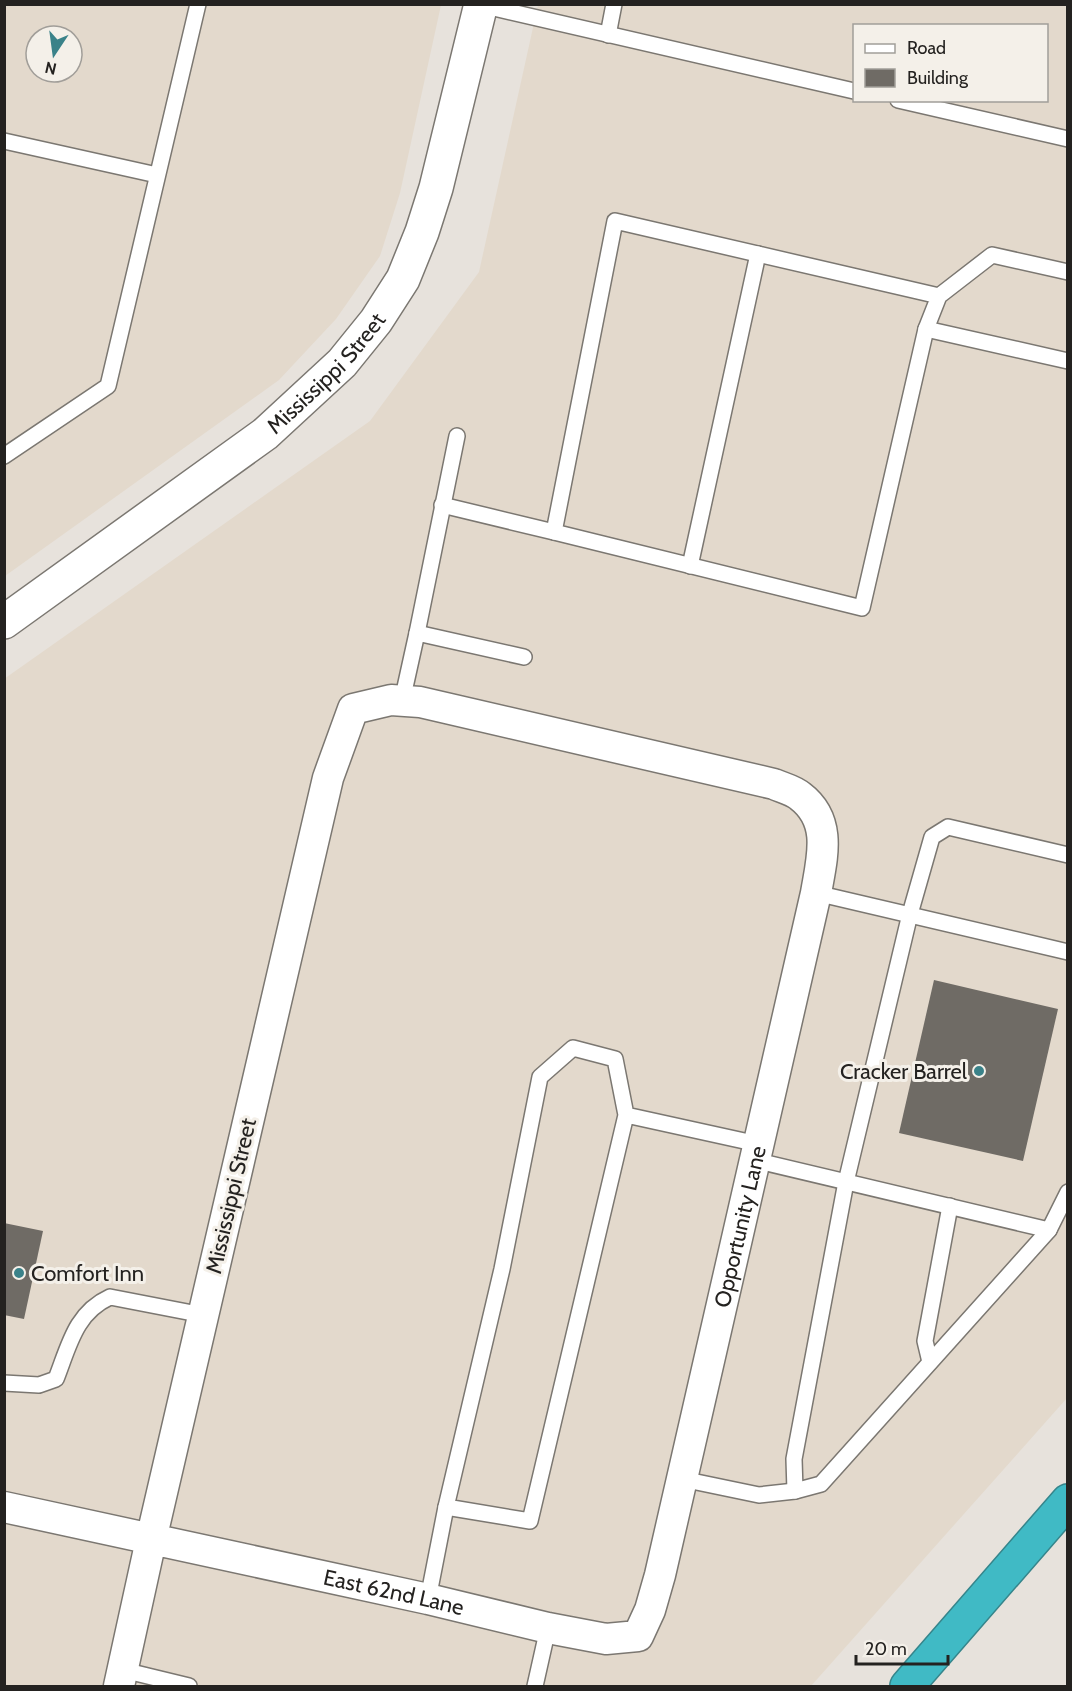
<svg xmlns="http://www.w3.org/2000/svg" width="1072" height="1691" viewBox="0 0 1072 1691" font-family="Cabin,sans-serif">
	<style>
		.built { fill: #e3d9cc; fill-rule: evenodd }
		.building { fill: #6f6b65 }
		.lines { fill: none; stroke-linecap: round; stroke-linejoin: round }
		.service-casing { stroke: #7b7771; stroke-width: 18 }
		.minor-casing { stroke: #7b7771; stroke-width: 33 }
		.tertiary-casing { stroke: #7b7771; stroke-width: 36 }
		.motorway-casing { stroke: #36858b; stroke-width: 36 }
		.service { stroke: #fff; stroke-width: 15 }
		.minor { stroke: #fff; stroke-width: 30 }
		.tertiary { stroke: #fff; stroke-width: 33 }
		.motorway { stroke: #40bac5; stroke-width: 33 }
		.poi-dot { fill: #3a8289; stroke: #f4f0e9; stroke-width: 2 }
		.labels { text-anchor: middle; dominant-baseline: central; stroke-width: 6; stroke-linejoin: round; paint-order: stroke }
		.street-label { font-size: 22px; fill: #242220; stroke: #f4f0e9 }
		.poi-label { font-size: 22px; fill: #242220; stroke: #f4f0e9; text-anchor: end }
	</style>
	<rect width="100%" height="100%" fill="#e7e2dc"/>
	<g class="built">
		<path d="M5,5H441L400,193L380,256L336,319L279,380L5,576ZM36,36H72V72H36Z"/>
		<path d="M538,5H1067V1398L811,1686H5L4,679L370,421L479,272ZM854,26H1046V100H854Z"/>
	</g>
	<g class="building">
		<polygon points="934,980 1058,1009 1023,1161 899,1133"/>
		<polygon points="4,1223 43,1231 24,1319 4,1315"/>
	</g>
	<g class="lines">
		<defs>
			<g id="service">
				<polyline points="481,5 854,91"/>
				<polyline points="608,35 614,4"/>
				<polyline points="898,100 1068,139"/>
				<polyline points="4,141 157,175"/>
				<polyline points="939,296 615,221 554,532 862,608 926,329 939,296 992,255 1068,272"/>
				<polyline points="926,329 1068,361"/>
				<polyline points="4,456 108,386 198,4"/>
				<polyline points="442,505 554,532"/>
				<polyline points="690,566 758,254"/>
				<polyline points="417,633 457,436"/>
				<polyline points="402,701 417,633 524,657"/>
				<polyline points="816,893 1068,952"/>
				<polyline points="626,1115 615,1059 573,1048 540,1077 502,1269 446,1507 530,1521 626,1115 758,1144"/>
				<polyline points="754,1160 1049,1230"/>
				<polyline points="930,1362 925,1341 950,1206"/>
				<path d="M4,1383L39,1385L56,1379C69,1346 75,1313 110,1297L203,1315"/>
				<polyline points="682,1479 759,1495 795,1491 821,1484 1049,1230 1068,1192"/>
				<polyline points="795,1491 794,1459 846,1182 910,914 932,837 948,827 1068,855"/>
				<polyline points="428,1599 446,1507"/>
				<polyline points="123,1670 189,1686"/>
				<polyline points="535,1686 548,1628"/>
			</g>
			<g id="minor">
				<path id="s1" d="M4,1507L428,1599L548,1628L606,1639L638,1636L650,1610L660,1575L816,893C822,858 833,821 800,796C793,790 783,788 774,784L420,702L391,700L353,709L328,778L151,1540L119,1686"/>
			</g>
			<g id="tertiary">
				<path id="s2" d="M4,622L265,434L342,363L376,321L403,279L422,232L436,188L481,4"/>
			</g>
			<polyline id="motorway" points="907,1686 1068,1501"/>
		</defs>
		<use href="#service" class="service-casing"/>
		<use href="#minor" class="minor-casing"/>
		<use href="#tertiary" class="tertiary-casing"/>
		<use href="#motorway" class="motorway-casing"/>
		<use href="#service" class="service"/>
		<use href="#minor" class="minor"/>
		<use href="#tertiary" class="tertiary"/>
		<use href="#motorway" class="motorway"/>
	</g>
	<g class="poi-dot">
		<circle cx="979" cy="1071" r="6"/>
		<circle cx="19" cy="1273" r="6"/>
	</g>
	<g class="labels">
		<g class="street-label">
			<text stroke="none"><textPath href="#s2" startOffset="408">Mississippi Street</textPath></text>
			<text transform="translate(231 1196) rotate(-77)">Mississippi Street</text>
			<text stroke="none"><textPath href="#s1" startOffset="1071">Opportunity Lane</textPath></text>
			<text stroke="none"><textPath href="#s1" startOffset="399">East 62nd Lane</textPath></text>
		</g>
		<g class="poi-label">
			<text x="967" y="1071">Cracker Barrel</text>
			<text x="31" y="1273" text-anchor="start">Comfort Inn</text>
		</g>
	</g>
	<rect width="1072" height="1691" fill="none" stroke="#242220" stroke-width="12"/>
	<rect x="853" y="24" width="195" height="78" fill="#f4f0e9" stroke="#a19e99" stroke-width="1.5"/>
	<rect x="865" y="44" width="30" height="9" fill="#ffffff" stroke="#a19e99" stroke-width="1.5"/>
	<text x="907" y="54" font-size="18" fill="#242220">Road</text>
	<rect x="865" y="69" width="30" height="18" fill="#6f6b65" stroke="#a19e99" stroke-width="1.5"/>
	<text x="907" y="84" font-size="18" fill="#242220">Building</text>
	<g transform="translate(54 54) rotate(193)"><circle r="28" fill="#f4f0e9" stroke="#a19e99" stroke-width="1.5"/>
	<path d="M0-4.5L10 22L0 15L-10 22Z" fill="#3a8289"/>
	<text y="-9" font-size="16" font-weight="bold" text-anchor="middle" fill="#242220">N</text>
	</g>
	<path d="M856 1655v9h92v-9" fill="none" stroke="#242220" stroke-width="3"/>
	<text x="865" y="1655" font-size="18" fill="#242220" stroke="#f4f0e9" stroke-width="4.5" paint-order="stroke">20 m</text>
</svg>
